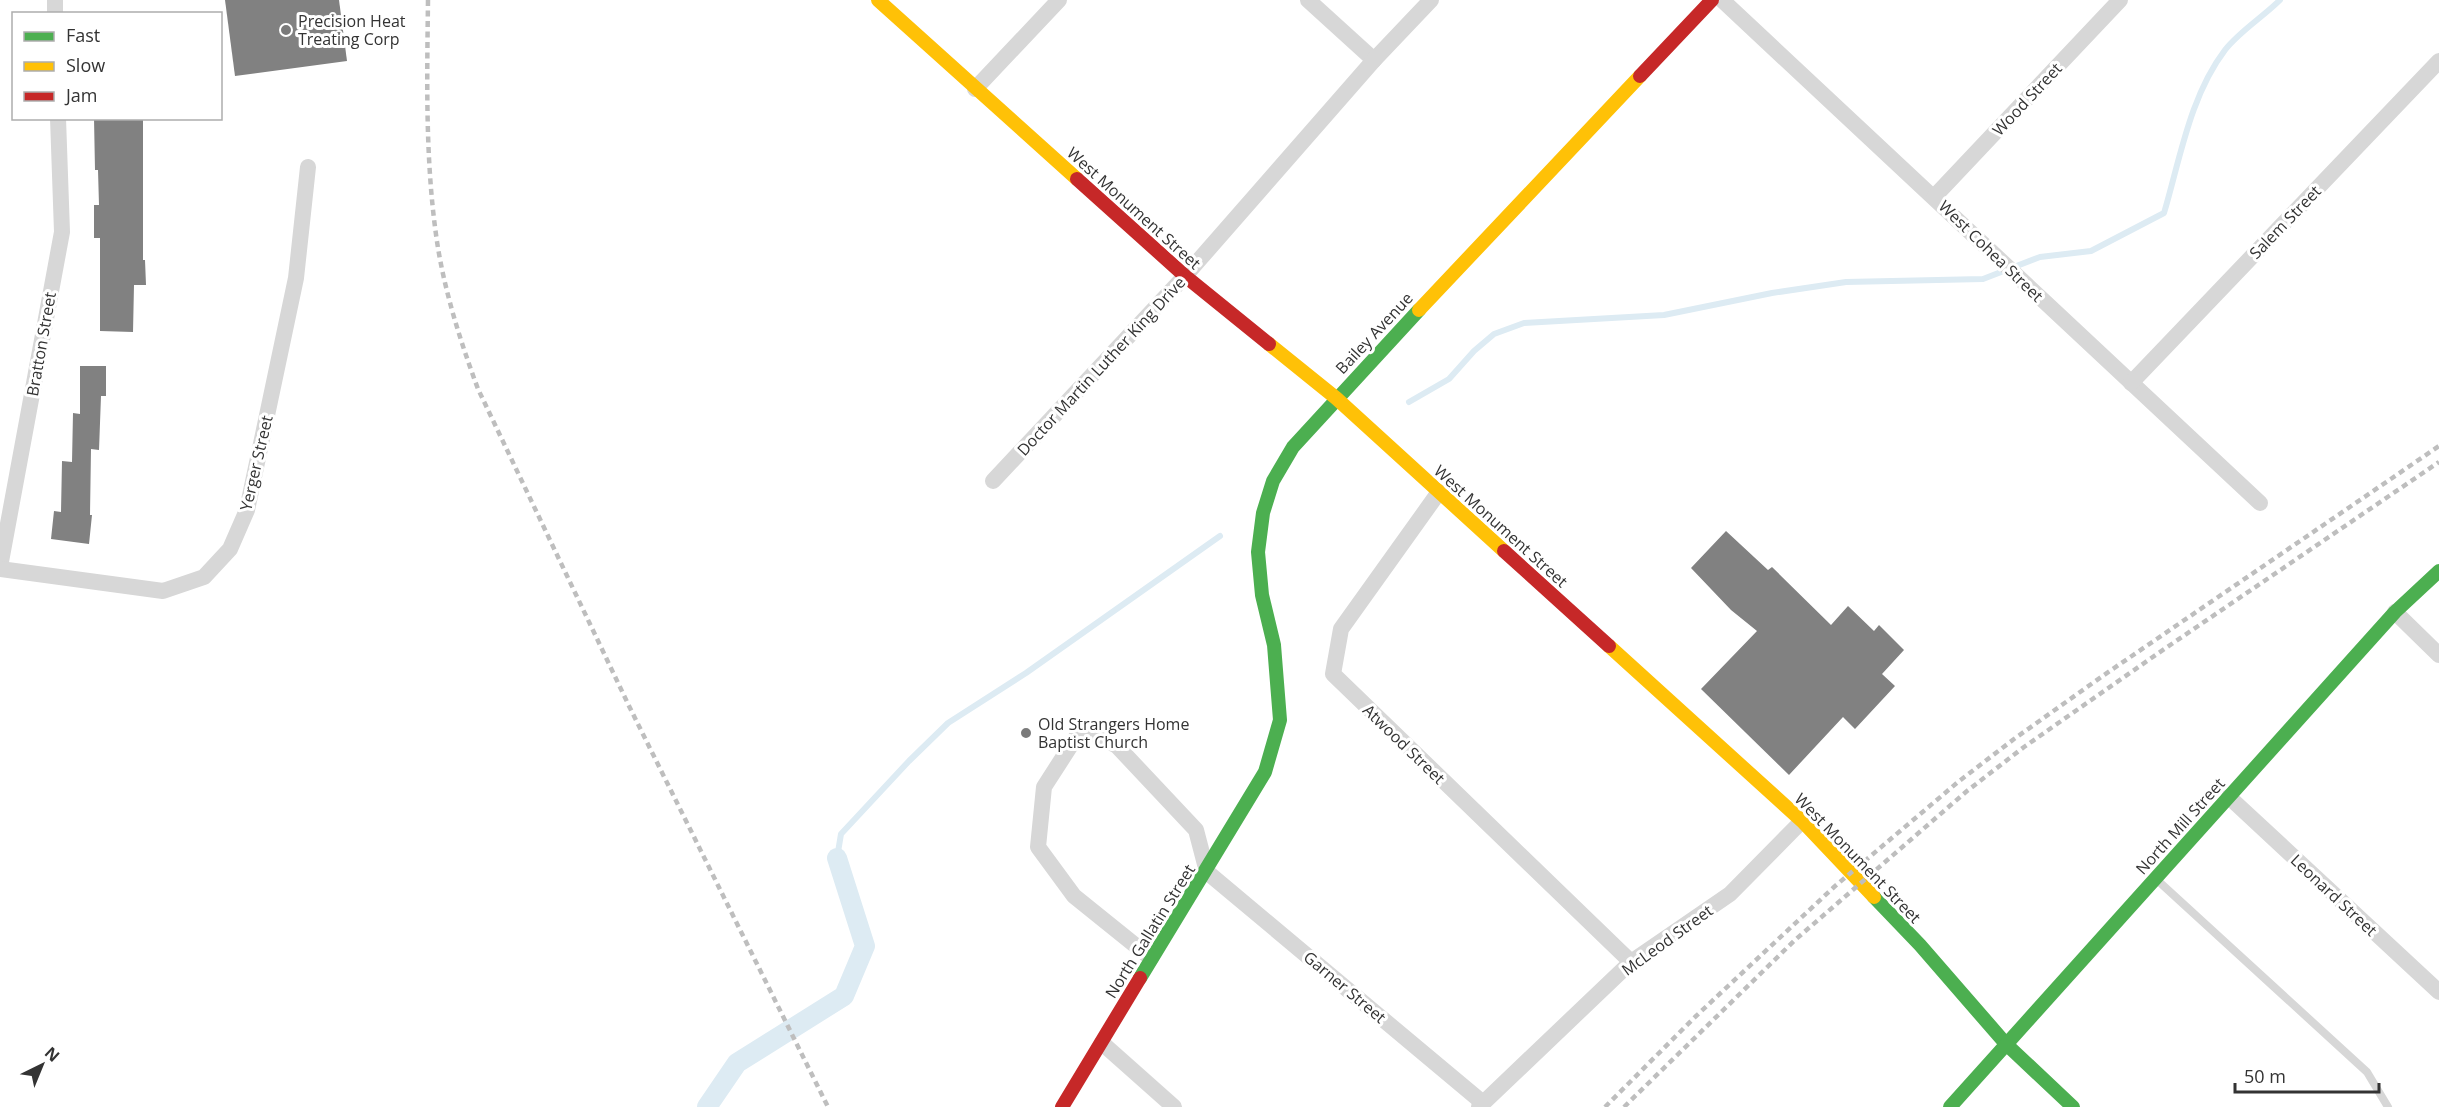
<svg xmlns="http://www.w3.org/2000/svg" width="2439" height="1107" viewBox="0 0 2439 1107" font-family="'Open Sans',sans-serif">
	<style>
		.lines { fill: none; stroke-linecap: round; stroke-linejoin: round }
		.stream { stroke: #ddebf3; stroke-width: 6 }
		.canal { stroke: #ddebf3; stroke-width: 20 }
		.building { fill: #818181 }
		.lane { stroke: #d7d7d7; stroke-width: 8 }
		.street { stroke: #d7d7d7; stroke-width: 16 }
		.fast { stroke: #4caf50; stroke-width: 14 }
		.slow { stroke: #ffc107; stroke-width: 14 }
		.jam { stroke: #c62828; stroke-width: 14 }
		.rail { stroke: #bebebe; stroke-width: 4.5; stroke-dasharray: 6 4.5; stroke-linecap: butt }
		.poi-dot { fill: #7a7a7a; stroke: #fff; stroke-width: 2 }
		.labels { text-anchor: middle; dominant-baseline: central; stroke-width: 6; stroke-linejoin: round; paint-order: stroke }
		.poi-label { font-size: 16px; fill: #333; stroke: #fff; text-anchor: start }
		.street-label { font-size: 16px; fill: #333; stroke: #fff }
	</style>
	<rect width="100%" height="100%" fill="#fff"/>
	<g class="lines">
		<g class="stream">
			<path d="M1409,402L1449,379L1474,351L1494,334L1524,323L1664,315L1772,293L1846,282L1983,279L2040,257L2091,251L2164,213C2180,159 2190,96 2225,50C2240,31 2263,17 2280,0"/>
			<polyline points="837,858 841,834 909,761 948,723 1026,673 1220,536"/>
		</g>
		<polyline class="canal" points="707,1107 737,1063 844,996 865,946 837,858"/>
	</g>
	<g class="building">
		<polygon points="225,0 339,0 347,61 235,76"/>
		<polygon points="94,118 143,118 143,260 145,260 146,285 134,285 133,332 100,331 100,238 94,238 94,205 99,205 98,170 95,170"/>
		<polygon points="80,366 106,366 106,396 101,396 99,450 91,449 90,515 92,515 89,544 51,539 54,511 61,512 62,461 72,462 73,413 80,414"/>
		<polygon points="1726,531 1768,570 1772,567 1831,625 1848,606 1874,631 1879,625 1904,650 1882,674 1895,686 1855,729 1843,717 1789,775 1701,689 1757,631 1731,610 1691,568"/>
	</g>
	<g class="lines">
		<polyline class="lane" points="2156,879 2367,1072 2388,1107"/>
		<g class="street">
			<polyline points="55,0 55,14"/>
			<polyline points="1308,0 1374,60"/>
			<polyline points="1722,0 2260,503"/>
			<polyline points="975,89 1059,0"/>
			<polyline points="1934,197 2120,0"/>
			<polyline points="2131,383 2439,61"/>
			<polyline points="993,481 1185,276 1374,60 1431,0"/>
			<polyline points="1439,492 1341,629 1333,674 1631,962"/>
			<polyline points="0,567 62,232 58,118"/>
			<polyline points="0,569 163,591 204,577 230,549 247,510 296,278 308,167"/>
			<polyline points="2395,612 2439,655"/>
			<polyline points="2229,797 2439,992"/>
			<polyline points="1151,958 1074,896 1038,847 1044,787 1082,728 1117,746 1196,830 1207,872 1483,1103"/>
			<polyline points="1102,1043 1174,1107"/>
			<polyline points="1479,1107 1631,962 1730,894 1802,821"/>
		</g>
		<g class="fast">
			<polyline points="1874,897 1920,945 2006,1044 2073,1107"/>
			<polyline points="1140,978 1265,772 1280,720 1274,645 1262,595 1258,552 1263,513 1273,481 1293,447 1419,310"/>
			<polyline points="1950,1107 2395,612 2439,571"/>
		</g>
		<g class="slow">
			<polyline points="878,0 1077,179"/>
			<polyline points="1419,310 1640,76"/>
			<polyline points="1269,344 1336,398 1504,551"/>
			<polyline points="1609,646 1802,821 1874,897"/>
		</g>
		<g class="jam">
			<polyline points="1640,76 1712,0"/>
			<polyline points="1077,179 1185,276 1269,344"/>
			<polyline points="1504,551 1609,646"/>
			<polyline points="1062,1107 1140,978"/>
		</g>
		<g class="rail">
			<path d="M428,0C427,82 425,166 438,248C446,296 461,343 478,389L630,708L828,1107"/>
			<polyline points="1605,1107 1695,1017 1834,887 1958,782 2014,739 2104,675 2439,446"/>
			<polyline points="1624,1107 1795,940 1967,791 2024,747 2157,654 2439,462"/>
		</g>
	</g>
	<g class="poi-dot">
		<circle cx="286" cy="30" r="6"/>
		<circle cx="1026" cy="733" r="6"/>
	</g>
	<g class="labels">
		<g class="poi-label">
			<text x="298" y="21">Precision Heat<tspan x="298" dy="18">Treating Corp</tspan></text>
			<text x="1038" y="724">Old Strangers Home<tspan x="1038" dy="18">Baptist Church</tspan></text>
		</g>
		<g class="street-label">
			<text transform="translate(2027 99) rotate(-47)">Wood Street</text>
			<text transform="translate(1134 208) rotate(42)">West Monument Street</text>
			<text transform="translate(2285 222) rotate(-46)">Salem Street</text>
			<text transform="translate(1991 251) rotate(44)">West Cohea Street</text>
			<text transform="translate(1374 333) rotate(-47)">Bailey Avenue</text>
			<text transform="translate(41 344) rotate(-80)">Bratton Street</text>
			<text transform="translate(1101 366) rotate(-47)">Doctor Martin Luther King Drive</text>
			<text transform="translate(256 463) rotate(-77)">Yerger Street</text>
			<text transform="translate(1501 526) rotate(42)">West Monument Street</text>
			<text transform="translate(1404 744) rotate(44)">Atwood Street</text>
			<text transform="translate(2180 826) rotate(-48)">North Mill Street</text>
			<text transform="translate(1858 858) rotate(46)">West Monument Street</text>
			<text transform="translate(2334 895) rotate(43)">Leonard Street</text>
			<text transform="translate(1150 931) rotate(-58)">North Gallatin Street</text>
			<text transform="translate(1667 940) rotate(-36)">McLeod Street</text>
			<text transform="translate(1345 987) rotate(40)">Garner Street</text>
		</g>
	</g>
	<rect x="12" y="12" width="210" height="108" fill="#ffffff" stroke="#adadad" stroke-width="1.5"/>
	<rect x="24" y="32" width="30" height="9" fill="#4caf50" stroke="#adadad" stroke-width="1.5"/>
	<text x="66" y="42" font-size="18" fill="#333333">Fast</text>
	<rect x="24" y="62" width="30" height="9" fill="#ffc107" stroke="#adadad" stroke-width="1.5"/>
	<text x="66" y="72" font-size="18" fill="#333333">Slow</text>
	<rect x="24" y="92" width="30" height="9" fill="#c62828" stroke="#adadad" stroke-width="1.5"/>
	<text x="66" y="102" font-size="18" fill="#333333">Jam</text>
	<g transform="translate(42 1065) rotate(43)" stroke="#ffffff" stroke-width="4.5" paint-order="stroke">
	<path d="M0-4.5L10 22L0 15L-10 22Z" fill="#333333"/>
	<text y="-9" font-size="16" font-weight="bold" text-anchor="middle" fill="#333333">N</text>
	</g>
	<path d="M2235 1083v9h144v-9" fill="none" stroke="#333333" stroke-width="3"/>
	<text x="2244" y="1083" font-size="18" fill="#333333" stroke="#ffffff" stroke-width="4.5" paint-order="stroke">50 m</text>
</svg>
